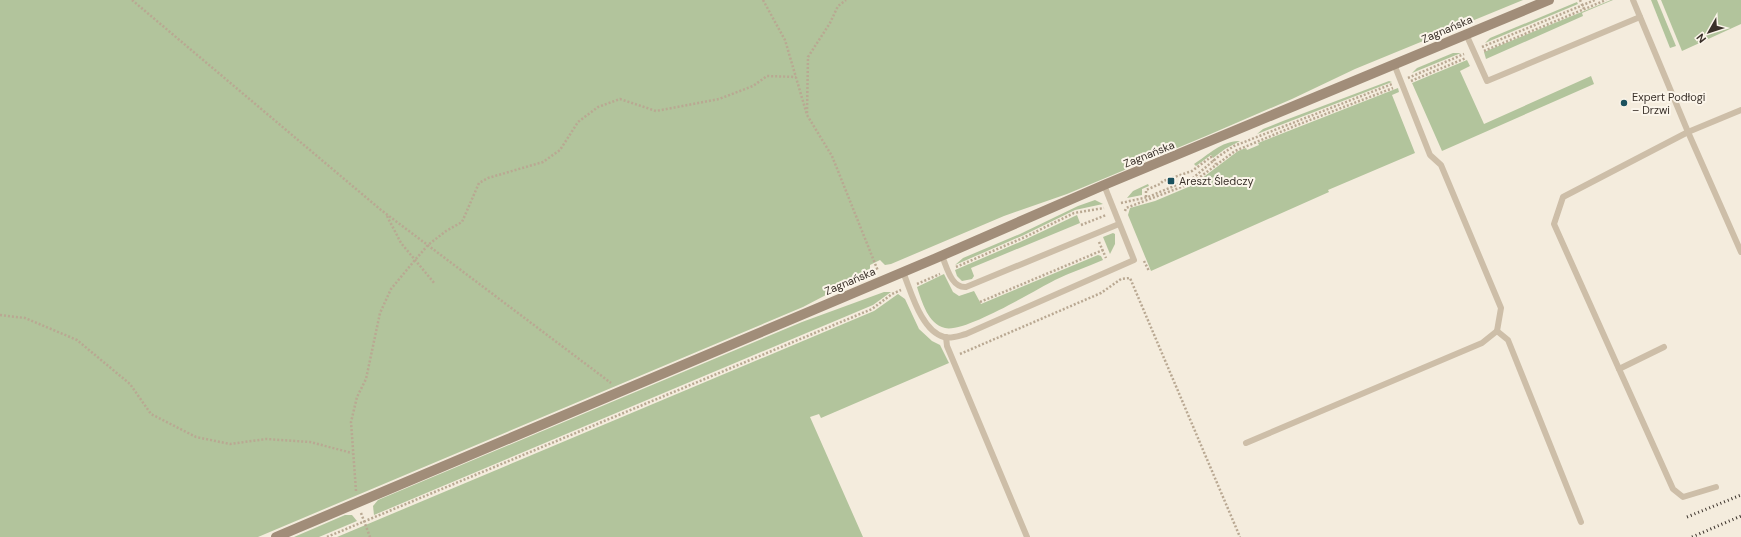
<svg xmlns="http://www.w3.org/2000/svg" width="1741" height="537" viewBox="0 0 1741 537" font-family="'DM Sans',sans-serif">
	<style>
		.green { fill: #b2c49c }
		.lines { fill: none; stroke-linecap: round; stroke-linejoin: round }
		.path { stroke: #b9a892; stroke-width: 2.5; stroke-dasharray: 2 2; stroke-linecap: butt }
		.lane { stroke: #cdbea8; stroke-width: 6 }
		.secondary { stroke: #a18d79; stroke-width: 10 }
		.rail { stroke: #393029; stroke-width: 3; stroke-dasharray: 1 3; stroke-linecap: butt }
		.poi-dot { fill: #1b515e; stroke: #fbf5ea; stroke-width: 1.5 }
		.labels { text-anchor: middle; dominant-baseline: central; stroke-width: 4; stroke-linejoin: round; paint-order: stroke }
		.street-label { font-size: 11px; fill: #393029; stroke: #fbf5ea }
		.poi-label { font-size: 11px; fill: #393029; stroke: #fbf5ea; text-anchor: start }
	</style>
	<rect width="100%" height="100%" fill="#f4ecdd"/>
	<g class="green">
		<polygon points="0,0 1523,0 1355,69 1292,99 1206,136 1067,194 1004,216 891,264 885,265 880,260 870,265 870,271 868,273 803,307 258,537 0,537"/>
		<polygon points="1611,0 1613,0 1582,13 1583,16 1486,59 1484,52"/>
		<polygon points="1651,0 1657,0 1676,46 1670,48"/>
		<polygon points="1661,0 1741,0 1741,24 1682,51"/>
		<polygon points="1577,2 1578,4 1485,43 1490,38"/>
		<polygon points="1453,53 1461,53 1412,73 1417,68"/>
		<polygon points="1467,60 1470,66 1460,71 1484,124 1591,76 1594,84 1442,151 1412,83"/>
		<polygon points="1389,81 1392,82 1257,134 1263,129 1283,121"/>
		<polygon points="1398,88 1399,92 1392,95 1415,153 1328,190 1329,192 1151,271 1128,215 1130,208 1155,201 1193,185 1238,151 1246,148 1247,150 1259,145 1258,143"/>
		<path d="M1240,141L1225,149L1213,158L1211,155L1196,166L1194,164C1208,155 1223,140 1240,141Z"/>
		<polygon points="1148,184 1149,186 1142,189 1142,195 1127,198 1133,191"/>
		<polygon points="1095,200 1103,204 1075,210 1024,235 955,265 963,258 1020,234 1078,206"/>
		<polygon points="1077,215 1080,223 971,268 974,276 972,279 962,281 957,276 955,270 1020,242"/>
		<polygon points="1113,233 1115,234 1115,244 1110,254 1103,237"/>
		<path d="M1098,255L1101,256L1103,260C1087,267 1071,272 1055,280C1035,290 965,333 945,328C928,324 922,302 917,287L944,274L953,292L959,296L974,291L981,304Z"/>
		<polygon points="884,292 891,292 873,305 374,515 373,506 378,500 802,322"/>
		<polygon points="898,294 905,299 919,329 932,341 940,345 949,363 821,418 819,414 810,417 863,537 337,537 874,311"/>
		<polygon points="345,515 352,515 357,521 319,537 294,537"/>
	</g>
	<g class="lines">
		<g class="path">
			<polyline points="132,0 381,210 611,383"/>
			<polyline points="763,0 785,40 807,115 832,156 878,271"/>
			<polyline points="1580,0 1584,9"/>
			<polyline points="1482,47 1595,0"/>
			<polyline points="1484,51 1606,0"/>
			<polyline points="1408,78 1464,54"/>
			<polyline points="1411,81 1466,58"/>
			<polyline points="807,113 808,57 830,23 838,6 846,0"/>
			<polyline points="1146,197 1146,190 1160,184 1163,181 1192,171 1211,157 1216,164"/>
			<polyline points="1121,203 1148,197 1193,178 1219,156 1234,146 1392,84"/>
			<polyline points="1125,211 1126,208 1192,183 1235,151 1297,125 1393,88"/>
			<polyline points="387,216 401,243 435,284"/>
			<polyline points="1081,225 1106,215"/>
			<polyline points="1099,242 1106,258"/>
			<polyline points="1144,261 1149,271"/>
			<polyline points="956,267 1025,237 1074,213 1104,208"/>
			<polyline points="917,284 940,274"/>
			<polyline points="980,302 1103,250"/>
			<polyline points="0,315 25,318 77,340 130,384 151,414 196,437 230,444 266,439 310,442 352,453"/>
			<polyline points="960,354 1101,293 1121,279 1130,278 1240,537"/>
			<polyline points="356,491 351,422 357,397 366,379 380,313 391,289 415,260 428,245 446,231 462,222 479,183 488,178 543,162 560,150 578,122 598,107 620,99 656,111 719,99 753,86 767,76 796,77"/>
			<polyline points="361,513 370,537"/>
			<polyline points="327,537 872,309 892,294 901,290"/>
		</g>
		<g class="lane">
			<polyline points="1633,0 1688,132 1563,197 1554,224 1619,369 1664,347"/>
			<polyline points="1466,34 1487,81 1640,17"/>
			<polyline points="1741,110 1688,132 1741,252"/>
			<path d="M942,256C947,267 951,288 966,287L1119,224"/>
			<path d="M903,272C911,291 921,331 944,337C951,339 958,336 966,334L1134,260L1104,185"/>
			<polyline points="1497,331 1508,340 1581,522"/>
			<polyline points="946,337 947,346 1027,537"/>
			<polyline points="1619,369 1673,489 1683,497 1716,487"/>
			<polyline points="1246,443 1482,343 1497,331 1501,308 1441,165 1430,155 1394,64"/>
		</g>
		<polyline class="secondary" points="276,537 934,259 1104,185 1549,0"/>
		<g class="rail">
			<polyline points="1687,517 1741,495"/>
			<polyline points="1692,537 1741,516"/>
		</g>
	</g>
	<g class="poi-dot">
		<circle cx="1624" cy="103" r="4"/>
		<rect x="1167" y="177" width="8" height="8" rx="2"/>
	</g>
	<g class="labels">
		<g class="street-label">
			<text transform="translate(1447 29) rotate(-23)">Zagnańska</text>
			<text transform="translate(1149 154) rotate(-22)">Zagnańska</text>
			<text transform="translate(850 281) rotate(-23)">Zagnańska</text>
		</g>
		<g class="poi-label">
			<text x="1632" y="97">Expert Podłogi<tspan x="1632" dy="13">– Drzwi</tspan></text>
			<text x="1179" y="181">Areszt Śledczy</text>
		</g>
	</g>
	<g transform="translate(1709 32) rotate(231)" stroke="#fbf5ea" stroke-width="3" paint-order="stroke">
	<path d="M0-3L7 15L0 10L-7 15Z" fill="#393029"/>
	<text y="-6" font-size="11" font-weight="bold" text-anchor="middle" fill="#393029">N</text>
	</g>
</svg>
